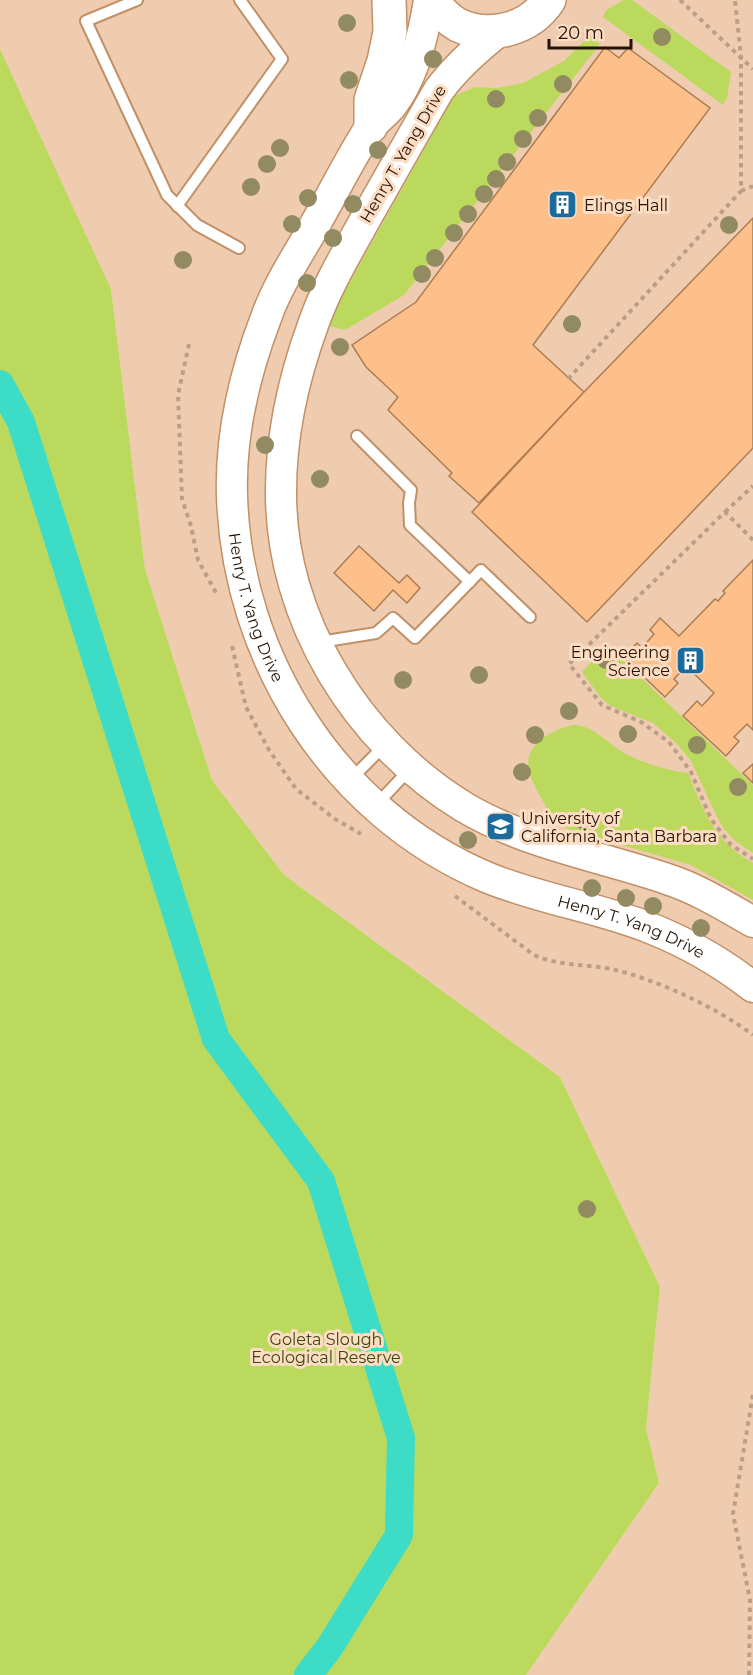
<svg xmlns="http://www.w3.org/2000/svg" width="753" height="1675" viewBox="0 0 753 1675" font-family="Montserrat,sans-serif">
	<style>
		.built { fill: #efccb0 }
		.green { fill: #bbda5d }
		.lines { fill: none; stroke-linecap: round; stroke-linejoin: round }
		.canal { stroke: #3ddcc6; stroke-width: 28 }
		.building { fill: #fec08b; stroke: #ac7c53; stroke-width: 1.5 }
		.service-casing { stroke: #c19066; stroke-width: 14 }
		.secondary-casing { stroke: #c19066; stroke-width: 33 }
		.primary-casing { stroke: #c19066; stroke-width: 36 }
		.path { stroke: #ba9f88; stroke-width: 4; stroke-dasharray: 4.5 4.5; stroke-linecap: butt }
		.service { stroke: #fff; stroke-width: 10 }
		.secondary { stroke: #fff; stroke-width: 30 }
		.primary { stroke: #fff; stroke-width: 33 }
		.tree { fill: #928a61 }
		.labels { text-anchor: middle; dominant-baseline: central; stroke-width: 6; stroke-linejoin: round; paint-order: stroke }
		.street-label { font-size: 16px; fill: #241203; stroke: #fcdcc2 }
		.poi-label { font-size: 16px; fill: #241203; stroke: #fcdcc2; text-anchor: start }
		.park-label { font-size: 16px; fill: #3b4711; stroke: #fcdcc2 }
	</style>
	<rect width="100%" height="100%" fill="#fcdcc2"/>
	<polygon class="built" points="0,0 753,0 753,1675 526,1675 659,1483 646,1428 660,1287 560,1077 284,875 212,780 145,569 111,289 0,49"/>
	<g class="green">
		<polygon points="624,0 632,0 731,72 727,98 723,105 603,17 606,10"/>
		<polygon points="589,36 600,44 404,295 345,330 329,326 342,296 454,96 475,87 497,88 523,83 564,61"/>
		<polygon points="0,49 111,289 145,569 212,780 284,875 560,1077 660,1287 646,1428 659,1483 526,1675 0,1675"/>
		<polygon points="607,645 753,785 753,853 735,841 724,829 717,817 691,761 678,745 653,723 611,706 601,698 582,672"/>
		<path d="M574,725C594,725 609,745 626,754C646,764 666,770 688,773C704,812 715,842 753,863V900L691,865L570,830L556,823L551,818C545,802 532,786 529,770C523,744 553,729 574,725Z"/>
	</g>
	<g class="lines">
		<polyline class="canal" points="0,384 21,422 216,1039 321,1181 401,1438 399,1535 329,1648 308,1675"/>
	</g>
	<g class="building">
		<polygon points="605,47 619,58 628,48 710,108 533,345 584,392 479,503 449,476 452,473 388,410 398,397 366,367 352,345 416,302"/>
		<polygon points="753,218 753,448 587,622 472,512 584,392"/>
		<polygon points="359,546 399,583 407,575 420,588 407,603 393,590 374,611 334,573"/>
		<polygon points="753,560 753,730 747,724 734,737 739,741 726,756 683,716 697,701 702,706 714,693 686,666 674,679 678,683 665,697 623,657 637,643 642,648 654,634 650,630 660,618 679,636 715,599 718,601 725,593 723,591"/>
		<polygon points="753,764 753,783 743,773"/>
	</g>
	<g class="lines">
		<defs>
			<g id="service">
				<polyline points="137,0 86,21 167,195 197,225 239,248"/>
				<polyline points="177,206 282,59 240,0"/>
				<polyline points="357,436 411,490 409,503 410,525 470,582"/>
				<polyline points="320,642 376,633 393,618 415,638 481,570 530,617"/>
				<polyline points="350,780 386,744"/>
				<polyline points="377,804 409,770"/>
			</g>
			<g id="secondary">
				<path id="s1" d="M429,0C424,34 413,77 392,105C385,114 375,120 369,129C350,159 334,191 317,221C300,252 279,282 267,315C245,372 230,434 232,496C237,658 334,812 486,877C539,899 597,907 650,928C688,943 721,962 753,987"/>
				<path d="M498,32C475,50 456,67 439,90C414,133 390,176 366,218C347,253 326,287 313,325C294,377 281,436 281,491C280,618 357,742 464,807C526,844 599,856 667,879C698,889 725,906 753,922"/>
			</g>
			<g id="primary">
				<path d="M431,0C439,10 447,19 458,25C490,40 530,29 549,0"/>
				<polyline points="371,126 371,100 384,61 390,32 389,0"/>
			</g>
		</defs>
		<use href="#service" class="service-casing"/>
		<use href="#secondary" class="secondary-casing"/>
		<use href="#primary" class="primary-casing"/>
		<g class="path">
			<polyline points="680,0 753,69"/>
			<polyline points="741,191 753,186"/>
			<polyline points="189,344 178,395 182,499 191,526 198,560 216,593"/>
			<polyline points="568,379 741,191 741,57 735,0"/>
			<polyline points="725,512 753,486"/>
			<polyline points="753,540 725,512 569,664 602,705 641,722 669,742 691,772 711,819 731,845 753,859"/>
			<polyline points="232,646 246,707 269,750 296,789 335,819 361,834"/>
			<path d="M455,896L534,955C558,966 585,964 611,969C656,979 716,1007 753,1035"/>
			<polyline points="749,1675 750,1600 733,1514 753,1394"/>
		</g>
		<use href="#service" class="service"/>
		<use href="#secondary" class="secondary"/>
		<use href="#primary" class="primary"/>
	</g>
	<g class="tree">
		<circle cx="347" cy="23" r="9"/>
		<circle cx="662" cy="37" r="9"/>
		<circle cx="433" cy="59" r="9"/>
		<circle cx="349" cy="80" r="9"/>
		<circle cx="563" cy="84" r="9"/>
		<circle cx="496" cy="99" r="9"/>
		<circle cx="538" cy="118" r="9"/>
		<circle cx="523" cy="139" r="9"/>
		<circle cx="280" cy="148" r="9"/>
		<circle cx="378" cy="150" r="9"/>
		<circle cx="507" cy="162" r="9"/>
		<circle cx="267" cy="164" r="9"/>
		<circle cx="496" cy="179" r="9"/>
		<circle cx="251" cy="187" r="9"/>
		<circle cx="484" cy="194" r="9"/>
		<circle cx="308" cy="198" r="9"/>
		<circle cx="353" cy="204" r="9"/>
		<circle cx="468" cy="214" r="9"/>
		<circle cx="292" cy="224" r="9"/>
		<circle cx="729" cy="225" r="9"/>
		<circle cx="454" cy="233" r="9"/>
		<circle cx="333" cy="238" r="9"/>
		<circle cx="435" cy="258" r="9"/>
		<circle cx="183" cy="260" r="9"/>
		<circle cx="422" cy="274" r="9"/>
		<circle cx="307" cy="283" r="9"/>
		<circle cx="572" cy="324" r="9"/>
		<circle cx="340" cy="347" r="9"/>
		<circle cx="265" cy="445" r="9"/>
		<circle cx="320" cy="479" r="9"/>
		<circle cx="606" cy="660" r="9"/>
		<circle cx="479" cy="675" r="9"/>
		<circle cx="403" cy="680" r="9"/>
		<circle cx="569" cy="711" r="9"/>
		<circle cx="628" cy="734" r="9"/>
		<circle cx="535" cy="735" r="9"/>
		<circle cx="697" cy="745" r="9"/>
		<circle cx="522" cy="772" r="9"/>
		<circle cx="738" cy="787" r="9"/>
		<circle cx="584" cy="821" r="9"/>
		<circle cx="468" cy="840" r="9"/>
		<circle cx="592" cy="888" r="9"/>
		<circle cx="626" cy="898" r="9"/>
		<circle cx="653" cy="906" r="9"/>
		<circle cx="701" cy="928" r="9"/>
		<circle cx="587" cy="1209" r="9"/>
	</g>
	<defs>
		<symbol id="building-square" viewBox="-11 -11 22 22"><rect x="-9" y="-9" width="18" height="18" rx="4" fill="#1b6c9d" stroke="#fcdcc2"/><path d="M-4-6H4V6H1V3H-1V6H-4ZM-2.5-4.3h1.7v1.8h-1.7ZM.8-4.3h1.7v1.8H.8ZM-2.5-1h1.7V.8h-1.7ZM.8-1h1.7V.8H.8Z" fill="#fff"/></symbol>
		<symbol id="university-square" viewBox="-11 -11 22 22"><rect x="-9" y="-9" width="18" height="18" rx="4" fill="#1b6c9d" stroke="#fcdcc2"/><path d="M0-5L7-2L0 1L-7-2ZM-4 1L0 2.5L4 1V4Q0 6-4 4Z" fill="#fff"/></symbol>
	</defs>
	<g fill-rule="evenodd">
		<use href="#building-square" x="546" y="188" width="33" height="33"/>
		<use href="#building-square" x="674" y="644" width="33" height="33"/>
		<use href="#university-square" x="484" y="810" width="33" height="33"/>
	</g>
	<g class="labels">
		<g class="street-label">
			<text transform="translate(403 154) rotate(-60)">Henry T. Yang Drive</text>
			<text stroke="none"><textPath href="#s1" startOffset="658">Henry T. Yang Drive</textPath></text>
			<text stroke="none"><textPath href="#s1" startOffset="1180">Henry T. Yang Drive</textPath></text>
		</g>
		<g class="poi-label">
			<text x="584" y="205">Elings Hall</text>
			<text x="670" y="652" text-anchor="end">Engineering<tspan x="670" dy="18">Science</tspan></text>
			<text x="521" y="818">University of<tspan x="521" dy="18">California, Santa Barbara</tspan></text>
		</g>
		<g class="park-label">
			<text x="326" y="1339">Goleta Slough<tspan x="326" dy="18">Ecological Reserve</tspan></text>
		</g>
	</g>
	<path d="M549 39v9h82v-9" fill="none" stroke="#241203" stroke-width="3"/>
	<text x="558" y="39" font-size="18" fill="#241203" stroke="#fcdcc2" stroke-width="4.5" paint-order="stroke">20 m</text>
</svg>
